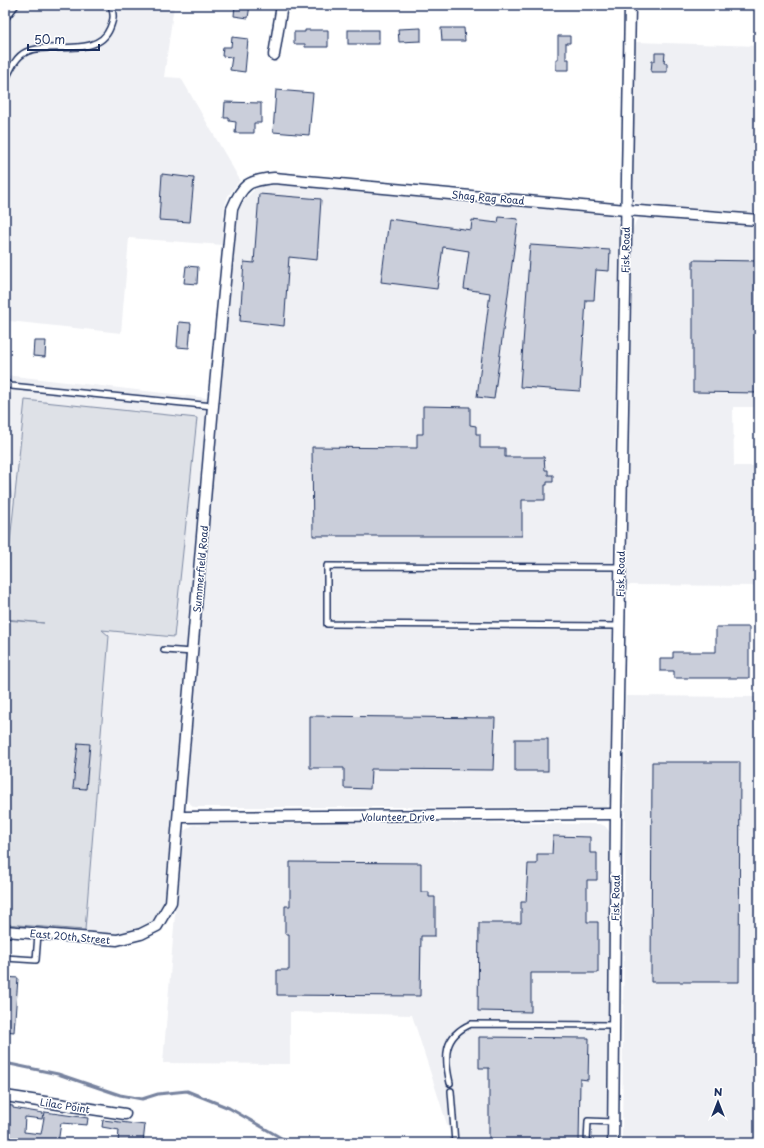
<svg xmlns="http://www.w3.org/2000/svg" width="764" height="1148" viewBox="0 0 764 1148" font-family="'Playpen Sans',sans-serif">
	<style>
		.built { fill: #eff0f4 }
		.green { fill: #dee1e7; stroke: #7c88a2 }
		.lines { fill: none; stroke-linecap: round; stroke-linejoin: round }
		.stream { stroke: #77839f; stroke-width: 3 }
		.building { fill: #caceda; stroke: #1b2f5e }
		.service-casing { stroke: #1b2f5e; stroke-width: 8 }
		.minor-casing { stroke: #1b2f5e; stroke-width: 13 }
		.service { stroke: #fff; stroke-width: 5 }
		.minor { stroke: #fff; stroke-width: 10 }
		.labels { text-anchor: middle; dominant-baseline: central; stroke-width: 3; stroke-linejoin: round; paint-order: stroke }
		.street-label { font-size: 10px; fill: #1b2f5e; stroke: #fff }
	</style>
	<rect width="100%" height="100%" fill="#fff"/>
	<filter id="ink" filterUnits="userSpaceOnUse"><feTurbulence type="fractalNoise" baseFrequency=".025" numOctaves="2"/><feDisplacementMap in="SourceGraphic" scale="8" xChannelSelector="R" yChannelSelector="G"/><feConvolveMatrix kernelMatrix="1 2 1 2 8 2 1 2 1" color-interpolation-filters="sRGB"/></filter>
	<g filter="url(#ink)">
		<g class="built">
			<polygon points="5,5 174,5 164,77 181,78 240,180 228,196 224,209 222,245 129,238 121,333 9,321 5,366"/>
			<polygon points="634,42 759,46 759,213 646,205 635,202 632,197"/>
			<polygon points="273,182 613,214 619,220 621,223 615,413 610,800 609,804 606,807 194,807 185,799 184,792 234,218 244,200 255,189 267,183"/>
			<polygon points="647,216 759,223 759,407 733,407 734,466 759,466 759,586 627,585 631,236 633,228 636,221 641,217"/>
			<polygon points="5,375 207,398 166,895 161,910 153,920 141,929 129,933 114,935 5,926"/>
			<polygon points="626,696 759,697 759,1143 622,1143"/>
			<polygon points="455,823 600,824 605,826 609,831 611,837 606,1143 453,1143 412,1015 290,1012 290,1064 163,1063 181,840 184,831 193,825 207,824"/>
		</g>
		<g class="green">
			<polygon points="25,400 197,418 174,637 102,630 109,636 85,930 5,924 5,620 44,623 5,619 5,589"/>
			<polygon points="5,455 9,467 11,498 5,554"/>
		</g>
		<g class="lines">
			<polyline class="stream" points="5,1063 58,1074 120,1095 142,1099 158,1094 187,1091 229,1108 290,1143"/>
		</g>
		<g class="building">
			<polygon points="235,5 250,5 248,18 234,16"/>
			<polygon points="421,28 421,41 399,42 398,29"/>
			<polygon points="441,28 464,28 465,41 442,41"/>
			<polygon points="305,30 328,30 328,47 305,47 305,44 294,44 294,32 305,32"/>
			<rect x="348" y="30" width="31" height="14"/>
			<polygon points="558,36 570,36 570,43 566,43 566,59 569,59 569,70 556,70 556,59 558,59"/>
			<polygon points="232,37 248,39 245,72 230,70 232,57 222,56 223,47 231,47"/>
			<polygon points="655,53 665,53 664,63 667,63 667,72 651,72 652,61 655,61"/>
			<polygon points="276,90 313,93 309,135 273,132"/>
			<polygon points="225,102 261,103 261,123 254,123 254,133 235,133 236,122 229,121 229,118 224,118"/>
			<polygon points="162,174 194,178 190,222 159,220"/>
			<polygon points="259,194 321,199 317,260 289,257 284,326 240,321 244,262 254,263"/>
			<polygon points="499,217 518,219 494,399 477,397 490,293 464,289 469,251 443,247 437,289 381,282 389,219 471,230 472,220 498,223"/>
			<polygon points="530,245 610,250 609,271 596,270 594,300 586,300 580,391 520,387"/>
			<polygon points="693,260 759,261 759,393 693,392"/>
			<polygon points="186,266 198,267 197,284 184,283"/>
			<polygon points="179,322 191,323 189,348 177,347"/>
			<polygon points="34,341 46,341 45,357 33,356"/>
			<polygon points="423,406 470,407 470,425 476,426 476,434 480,434 480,448 505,448 505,457 544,457 545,470 548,470 548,475 553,475 553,482 547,482 547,485 545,485 545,500 522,500 522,536 313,536 312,447 417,448 417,434 423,434"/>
			<polygon points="716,627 749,627 749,678 674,678 674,671 660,671 660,658 673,658 673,652 716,652"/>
			<polygon points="310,716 495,718 493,770 371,769 370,789 344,788 344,768 310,768"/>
			<rect x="515" y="739" width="33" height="32"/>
			<polygon points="78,743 90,744 86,789 73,788"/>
			<polygon points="652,762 740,762 739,982 651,982"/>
			<polygon points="553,836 590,837 590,853 597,853 597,880 587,880 587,922 598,922 598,973 531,973 531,1012 478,1011 479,923 521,923 521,902 526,902 528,864 537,864 537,854 552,854"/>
			<polygon points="290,862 421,863 421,892 429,892 429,897 435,897 435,936 421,936 420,996 277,995 277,970 289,970 289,934 285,934 285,906 290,906"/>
			<polygon points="5,977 18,978 14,1032 5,1031"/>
			<polygon points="479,1037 589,1038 588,1080 580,1079 579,1143 489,1143 489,1068 479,1068"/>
			<polygon points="5,1105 13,1106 13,1108 43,1113 42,1119 25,1117 24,1132 41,1134 45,1112 88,1118 87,1125 61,1123 58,1143 5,1143"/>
			<polygon points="103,1120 145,1125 143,1143 118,1143 119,1130 102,1127"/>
		</g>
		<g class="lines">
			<defs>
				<g id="service">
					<polyline points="5,19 16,5"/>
					<path d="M5,81C10,71 15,57 26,52C49,41 98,59 110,28C114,18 114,16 111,5"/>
					<polyline points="5,382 11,386 213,406"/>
					<polyline points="619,626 327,624 327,566 620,567"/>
					<polyline points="164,650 193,652"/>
					<polyline points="5,958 36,960 38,934"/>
					<path d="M450,1083C444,1057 443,1036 471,1024L614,1025"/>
					<polyline points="451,1091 455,1143"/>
					<polyline points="587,1143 588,1121 613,1122"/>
				</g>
				<g id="minor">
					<polyline points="274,55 282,5"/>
					<polyline points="179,817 616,814"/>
					<path d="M5,931L117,940L141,934L157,926L171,902L213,406L232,209C242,185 248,180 274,178L626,210L759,220"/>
					<polyline points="5,1096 125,1114"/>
					<polyline points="613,1143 616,814 630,5"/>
				</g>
			</defs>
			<use href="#service" class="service-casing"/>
			<use href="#minor" class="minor-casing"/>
			<use href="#service" class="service"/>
			<use href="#minor" class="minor"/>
		</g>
	</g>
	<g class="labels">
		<g class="street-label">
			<text transform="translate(488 197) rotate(5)">Shag Rag Road</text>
			<text transform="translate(625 250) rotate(-89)">Fisk Road</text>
			<text transform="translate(200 569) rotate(-85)">Summerfield Road</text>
			<text transform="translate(620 574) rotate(-89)">Fisk Road</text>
			<text x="398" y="816">Volunteer Drive</text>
			<text transform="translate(615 898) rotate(-89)">Fisk Road</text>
			<text transform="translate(70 936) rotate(5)">East 20th Street</text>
			<text transform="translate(65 1105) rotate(9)">Lilac Point</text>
		</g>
	</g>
	<rect width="764" height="1148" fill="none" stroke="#fff" stroke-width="20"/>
	<rect x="10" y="10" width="744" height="1128" fill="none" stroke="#1b2f5e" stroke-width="1.5" filter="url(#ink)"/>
	<g transform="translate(718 1102)" stroke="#ffffff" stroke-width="3" paint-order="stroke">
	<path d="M0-3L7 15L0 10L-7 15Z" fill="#1b2f5e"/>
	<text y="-6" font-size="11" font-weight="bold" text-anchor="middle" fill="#1b2f5e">N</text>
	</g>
	<path d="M28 44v6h71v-6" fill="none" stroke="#1b2f5e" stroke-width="2"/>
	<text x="34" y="44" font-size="12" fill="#1b2f5e" stroke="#ffffff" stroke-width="3" paint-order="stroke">50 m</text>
</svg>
